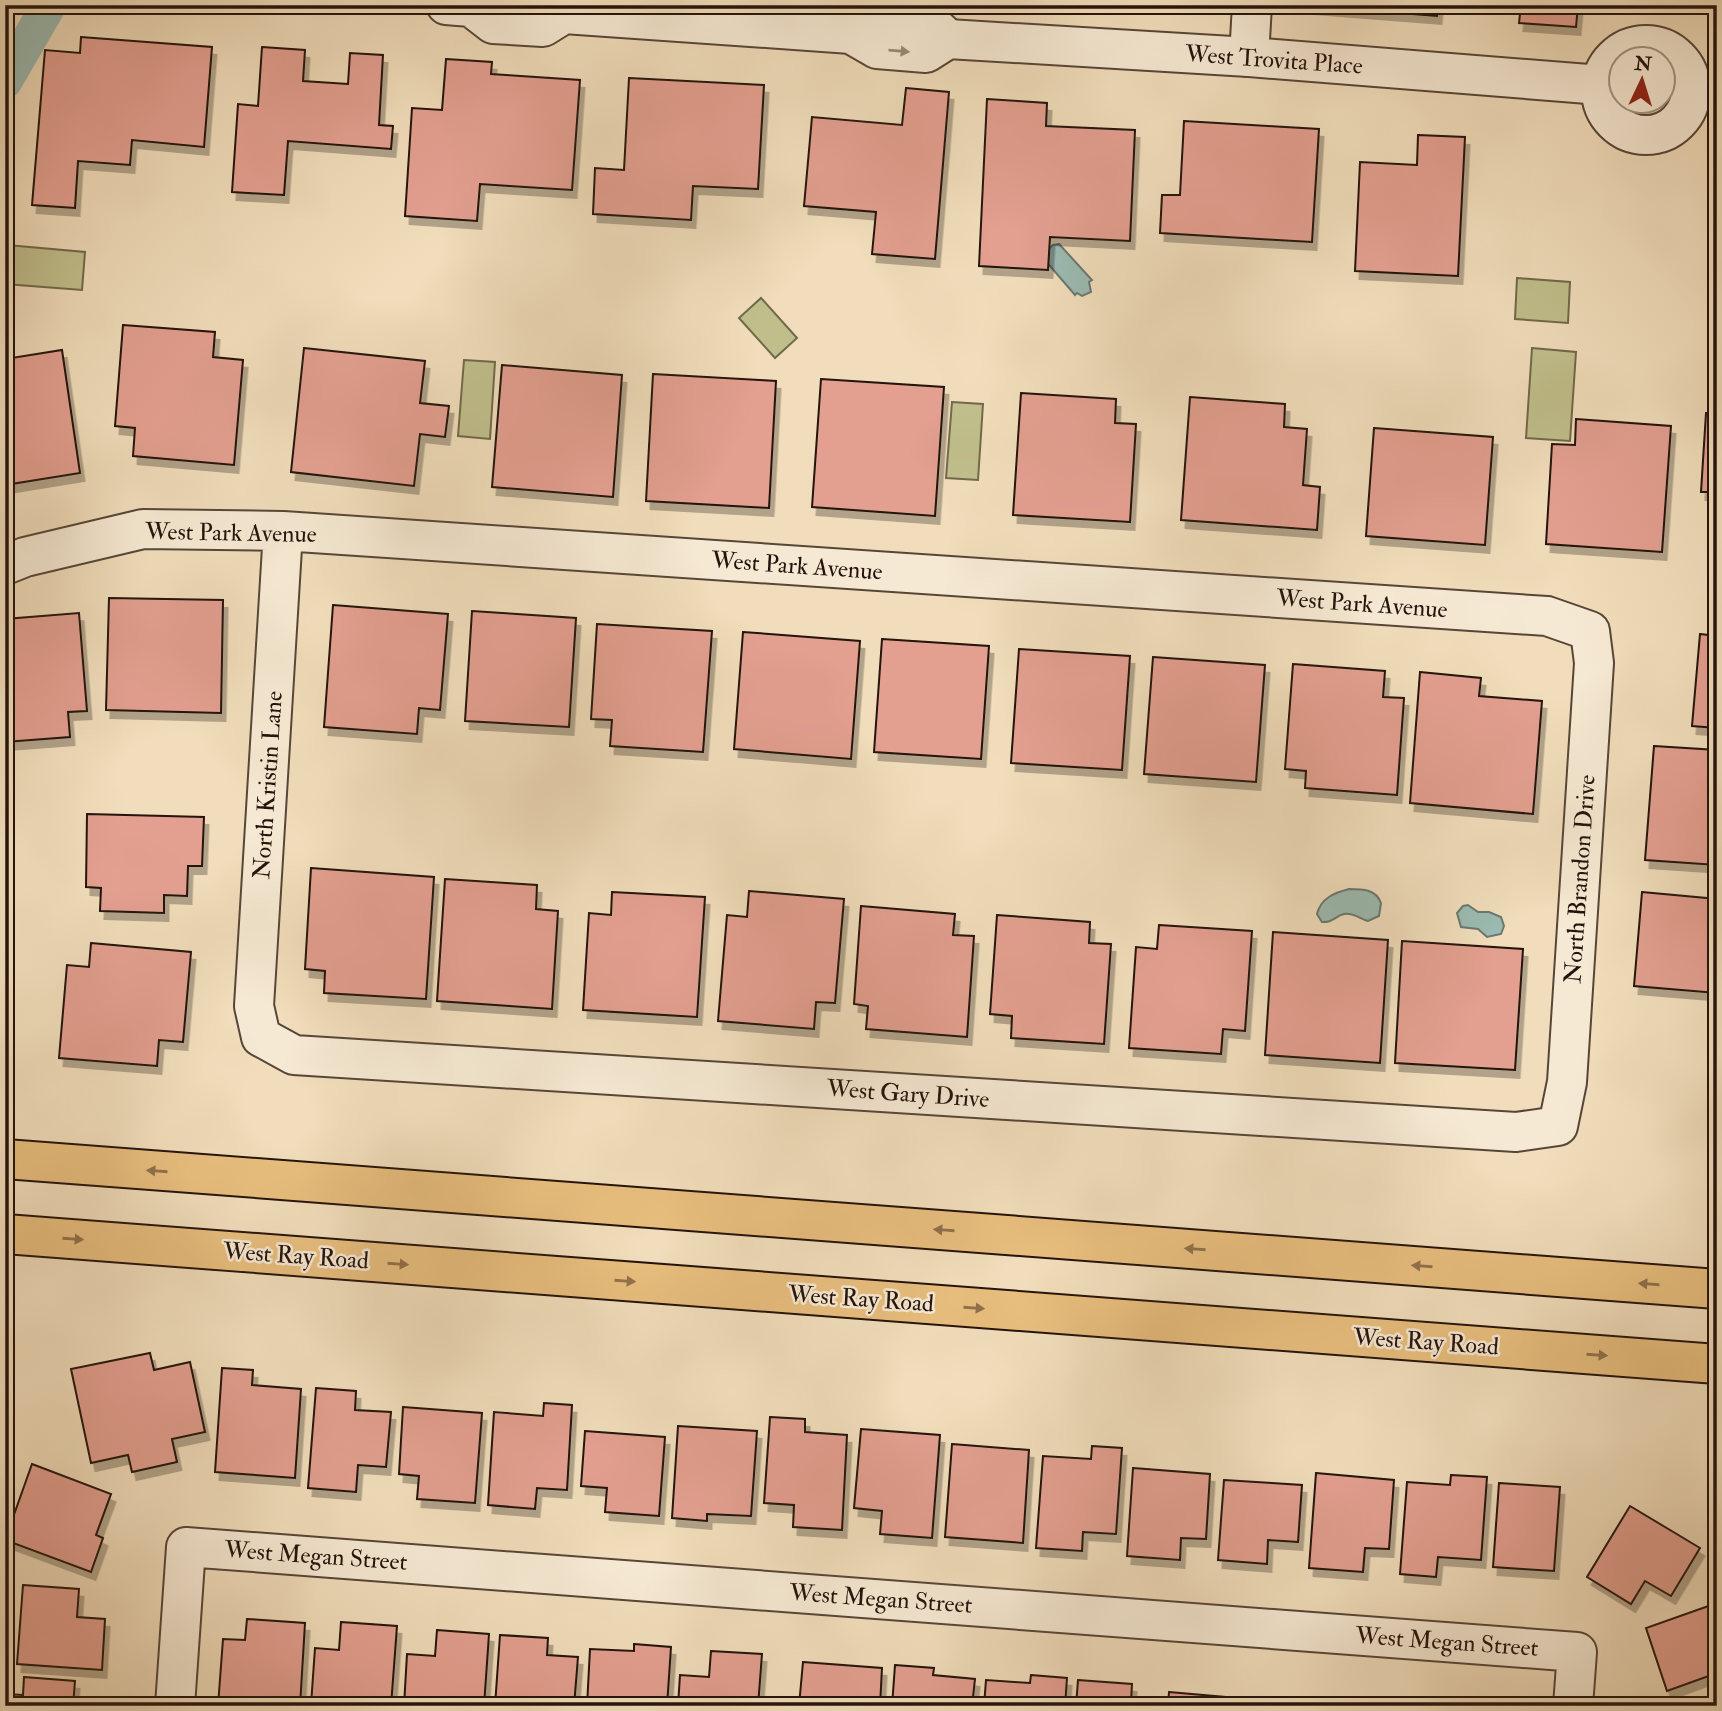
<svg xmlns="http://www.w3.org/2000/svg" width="1722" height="1711" viewBox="0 0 1722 1711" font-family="'IM FELL Double Pica',serif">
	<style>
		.green { fill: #c0bf8c; stroke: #72694c; stroke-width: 2 }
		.water { fill: #9bbbb2; stroke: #6b7870; stroke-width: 2 }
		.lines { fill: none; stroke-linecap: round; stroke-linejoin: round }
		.canal { stroke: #9bbbb2; stroke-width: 35 }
		.building { fill: #e39f90; stroke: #24130c; stroke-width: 2; filter: url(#shadow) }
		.minor-casing { stroke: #574638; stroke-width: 42 }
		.major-casing { stroke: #24130c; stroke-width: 42 }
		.minor { stroke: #f6e9d3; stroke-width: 38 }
		.major { stroke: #e8be7e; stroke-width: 38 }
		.oneway { fill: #988979 }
		.oneway2 { fill: #90714b }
		.labels { text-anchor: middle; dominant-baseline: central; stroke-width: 5; stroke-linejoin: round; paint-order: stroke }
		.street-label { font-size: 24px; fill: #24130c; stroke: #f6e9d3 }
	</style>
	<defs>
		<filter id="shadow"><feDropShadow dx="4.5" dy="8" stdDeviation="0" flood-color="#0004"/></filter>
	</defs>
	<rect width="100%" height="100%" fill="#f1ddbb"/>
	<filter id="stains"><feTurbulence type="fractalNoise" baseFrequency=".00286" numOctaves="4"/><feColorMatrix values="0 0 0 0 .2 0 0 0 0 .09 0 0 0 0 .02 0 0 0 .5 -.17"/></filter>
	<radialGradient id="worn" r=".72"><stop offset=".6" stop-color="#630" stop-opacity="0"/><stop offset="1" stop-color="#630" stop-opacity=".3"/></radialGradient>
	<g class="green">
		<polygon points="7,245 85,252 82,290 5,284"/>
		<polygon points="1517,278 1570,282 1568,323 1515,319"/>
		<polygon points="761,298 797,338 775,358 739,318"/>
		<polygon points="1532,348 1576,352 1570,441 1526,438"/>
		<polygon points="464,360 495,362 490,439 458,436"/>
		<polygon points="952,402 983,404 978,480 946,478"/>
	</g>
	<g class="water">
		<polygon points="1059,244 1092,280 1089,282 1091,292 1082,296 1077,293 1075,295 1044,259 1043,254 1053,245"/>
		<path d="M1349,889C1362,889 1376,889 1381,903L1379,916L1368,921C1360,919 1353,912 1344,914C1335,916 1333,923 1322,922L1317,914C1321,898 1334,893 1349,889Z"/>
		<polygon points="1468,905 1478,912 1489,912 1501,917 1504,926 1501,934 1487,937 1478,929 1461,927 1457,913 1463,906"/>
	</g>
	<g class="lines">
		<polyline class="canal" points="5,81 49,5"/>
	</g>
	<g class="building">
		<polygon points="1297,5 1438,5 1437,16"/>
		<polygon points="1521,5 1578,5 1576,27 1519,23"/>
		<polygon points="81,37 212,47 204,147 132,140 130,165 78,161 75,208 32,205 45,50 80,53"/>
		<polygon points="262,47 305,50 303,81 348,84 350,53 383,55 379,125 393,126 391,149 288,141 284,195 232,192 238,104 258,106"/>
		<polygon points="446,59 492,62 491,74 580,80 572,190 480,184 477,221 405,216 412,108 442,110"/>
		<polygon points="629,78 764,85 758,189 693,186 691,220 593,214 595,168 624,170"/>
		<polygon points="906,88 949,92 935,259 872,254 876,212 804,206 812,117 902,125"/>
		<polygon points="987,99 1047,103 1046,126 1135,130 1130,241 1050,237 1048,270 979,266"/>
		<polygon points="1184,121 1319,129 1312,242 1160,233 1162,195 1180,195"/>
		<polygon points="1418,135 1465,137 1458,276 1355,271 1360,162 1417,165"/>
		<polygon points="123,325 215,332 213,357 243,360 234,465 133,456 135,428 115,426"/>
		<polygon points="304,348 425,361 420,403 449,406 445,437 420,434 414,486 291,472"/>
		<polygon points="62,350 80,473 5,485 5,359"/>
		<polygon points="502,365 622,375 613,497 492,487"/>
		<polygon points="653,374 776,381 769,508 646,501"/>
		<polygon points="821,379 944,387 935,516 812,507"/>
		<polygon points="1021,393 1116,399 1115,423 1136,424 1130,522 1013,515"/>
		<polygon points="1190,397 1285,404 1284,427 1307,429 1303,485 1320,487 1317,530 1181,520"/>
		<polygon points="1706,413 1717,414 1717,538 1711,538 1714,492 1701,492"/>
		<polygon points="1576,419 1671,426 1662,552 1546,544 1552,444 1575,445"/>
		<polygon points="1374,428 1493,437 1485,545 1366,536"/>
		<polygon points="109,598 223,600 221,713 106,710"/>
		<polygon points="333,605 448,614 440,710 419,708 417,734 324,727"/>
		<polygon points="472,611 576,618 569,727 465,721"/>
		<polygon points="79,613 87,711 68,712 70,737 5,742 5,619"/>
		<polygon points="597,624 712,631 703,752 610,746 612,720 591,719"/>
		<polygon points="743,632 860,641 851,759 734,749"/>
		<polygon points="1700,634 1717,636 1717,728 1692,726"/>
		<polygon points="882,639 989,646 981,759 874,752"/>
		<polygon points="1019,649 1130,656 1122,770 1011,763"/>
		<polygon points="1153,657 1265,665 1256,782 1144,774"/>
		<polygon points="1293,664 1385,671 1383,697 1404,698 1397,795 1305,788 1306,771 1285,769"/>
		<polygon points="1420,672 1481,678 1479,696 1542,701 1533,814 1410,803"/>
		<polygon points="1654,746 1717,750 1717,865 1645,860"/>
		<polygon points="87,814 204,817 202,866 188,866 187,896 164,895 164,913 100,911 101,888 86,887"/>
		<polygon points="311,868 434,877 426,999 324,993 325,971 305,969"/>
		<polygon points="445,879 537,885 536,909 558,911 552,1009 437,1001"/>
		<polygon points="749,891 844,899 835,1003 816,1002 814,1029 718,1021 727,915 747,917"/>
		<polygon points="612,892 705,897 697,1017 583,1010 589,913 611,915"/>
		<polygon points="1642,892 1717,899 1717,993 1634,986"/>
		<polygon points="861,906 955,914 953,935 974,936 967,1037 866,1029 868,1006 854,1004"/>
		<polygon points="997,915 1090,922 1089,943 1111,944 1104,1044 1011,1038 1012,1016 990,1014"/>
		<polygon points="1159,925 1252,931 1245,1031 1223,1029 1221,1054 1129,1048 1136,947 1157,949"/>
		<polygon points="1273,932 1388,940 1380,1063 1265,1055"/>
		<polygon points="1402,941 1523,949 1515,1070 1395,1063"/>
		<polygon points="91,943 191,952 183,1042 159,1040 157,1066 59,1058 67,965 89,967"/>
		<polygon points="150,1353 154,1370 190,1362 205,1432 172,1439 177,1462 132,1472 128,1455 91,1463 71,1369"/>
		<polygon points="222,1368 253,1370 252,1385 301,1389 295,1478 215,1472"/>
		<polygon points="316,1388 356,1391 355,1410 391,1412 386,1467 358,1465 356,1492 308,1488"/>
		<polygon points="544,1403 572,1405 567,1490 537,1488 535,1509 488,1505 494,1412 543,1416"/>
		<polygon points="403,1407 482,1413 475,1503 417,1499 419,1476 399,1474"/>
		<polygon points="770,1417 805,1419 805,1432 847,1435 842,1530 793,1527 794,1505 764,1503"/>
		<polygon points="678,1426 757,1431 751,1516 707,1514 707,1521 672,1518"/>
		<polygon points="861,1429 940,1435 932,1538 880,1534 882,1511 854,1508"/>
		<polygon points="585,1431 665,1437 659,1516 605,1512 607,1488 581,1486"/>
		<polygon points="952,1444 1029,1450 1023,1543 945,1537"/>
		<polygon points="1092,1446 1122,1448 1116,1534 1083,1532 1082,1551 1036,1548 1043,1456 1091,1459"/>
		<polygon points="32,1464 111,1494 96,1535 103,1538 91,1572 5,1540"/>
		<polygon points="1133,1468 1210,1474 1206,1539 1181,1538 1180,1560 1127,1556"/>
		<polygon points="1316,1473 1394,1480 1389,1549 1365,1548 1363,1572 1309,1568"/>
		<polygon points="1451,1475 1487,1477 1481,1560 1438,1557 1436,1577 1400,1574 1407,1482 1450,1485"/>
		<polygon points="1224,1480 1302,1485 1298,1542 1268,1540 1267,1564 1218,1560"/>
		<polygon points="1499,1483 1560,1487 1554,1571 1493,1567"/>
		<polygon points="1630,1506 1700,1548 1671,1596 1645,1581 1631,1604 1587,1577"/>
		<polygon points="23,1585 79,1589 77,1617 105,1619 102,1670 17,1664"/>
		<polygon points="1717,1603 1717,1673 1667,1691 1646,1628"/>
		<polygon points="247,1619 305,1623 300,1706 218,1706 223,1639 245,1640"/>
		<polygon points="341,1622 397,1626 391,1706 311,1705 315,1648 339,1650"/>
		<polygon points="437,1630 489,1634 484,1706 404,1706 407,1654 435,1656"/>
		<polygon points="500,1635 548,1638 547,1655 578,1657 574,1706 495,1706"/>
		<polygon points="634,1644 671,1647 667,1706 587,1706 590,1649 634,1651"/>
		<polygon points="711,1651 762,1654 758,1706 678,1706 680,1675 709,1677"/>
		<polygon points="803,1662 882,1668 880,1706 799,1706"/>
		<polygon points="895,1665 934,1668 933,1675 975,1679 972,1706 892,1706"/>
		<polygon points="1031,1675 1067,1678 1065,1706 984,1706 986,1680 1030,1683"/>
		<polygon points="24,1677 75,1681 73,1706 5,1706 5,1694 23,1695"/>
		<polygon points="1078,1680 1132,1684 1131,1703 1157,1706 1076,1706"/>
		<polygon points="1169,1692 1248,1699 1247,1706 1168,1706"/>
		<polygon points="1303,1697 1339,1700 1338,1706 1259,1706 1260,1701 1302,1704"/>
	</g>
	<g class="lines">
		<defs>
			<g id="minor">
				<polyline points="446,5 471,7 493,24 543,27 564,14 851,34 877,49 926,53 948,39 1249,57 1601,85"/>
				<polyline points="851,34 877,21 932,24 948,39"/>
				<circle cx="1646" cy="90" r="45"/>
				<polyline points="1249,57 1252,5"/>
				<polyline points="5,565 25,557 143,529 283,531 1547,616 1590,631 1594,663 1567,1082 1558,1126 1516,1132 294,1055 261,1037 254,1006 283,531"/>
				<polyline points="175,1706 186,1547 1577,1652 1573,1706"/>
			</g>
			<g id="major">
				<polyline points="5,1159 1717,1289"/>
				<polyline points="5,1234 1717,1364"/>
			</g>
		</defs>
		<use href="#minor" class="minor-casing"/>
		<use href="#major" class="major-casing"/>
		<use href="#minor" class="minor"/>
		<use href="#major" class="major"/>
	</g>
	<defs><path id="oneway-solid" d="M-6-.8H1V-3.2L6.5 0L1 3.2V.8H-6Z" transform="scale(1.75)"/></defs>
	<use class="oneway" href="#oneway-solid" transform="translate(899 51) rotate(5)"/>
	<g class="oneway2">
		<use href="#oneway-solid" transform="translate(157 1171) rotate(-176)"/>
		<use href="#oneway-solid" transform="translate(944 1230) rotate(-176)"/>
		<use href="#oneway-solid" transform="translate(73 1239) rotate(4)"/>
		<use href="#oneway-solid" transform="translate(1195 1249) rotate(-176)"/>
		<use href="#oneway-solid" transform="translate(398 1264) rotate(4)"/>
		<use href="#oneway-solid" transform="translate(1422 1266) rotate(-176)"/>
		<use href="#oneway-solid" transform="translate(625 1281) rotate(4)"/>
		<use href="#oneway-solid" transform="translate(1649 1284) rotate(-176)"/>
		<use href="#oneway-solid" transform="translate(974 1308) rotate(4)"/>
		<use href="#oneway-solid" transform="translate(1597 1355) rotate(4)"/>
	</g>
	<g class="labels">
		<g class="street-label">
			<text transform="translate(1274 60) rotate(4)">West Trovita Place</text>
			<text transform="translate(231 533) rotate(1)">West Park Avenue</text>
			<text transform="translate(797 566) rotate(4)">West Park Avenue</text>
			<text transform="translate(1362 604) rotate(4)">West Park Avenue</text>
			<text transform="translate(268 785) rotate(-86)">North Kristin Lane</text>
			<text transform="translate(1580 879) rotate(-86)">North Brandon Drive</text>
			<text transform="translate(908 1094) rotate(4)">West Gary Drive</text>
			<text transform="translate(296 1256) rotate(4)">West Ray Road</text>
			<text transform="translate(861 1299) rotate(4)">West Ray Road</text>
			<text transform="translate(1426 1342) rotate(4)">West Ray Road</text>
			<text transform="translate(316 1556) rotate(4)">West Megan Street</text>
			<text transform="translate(881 1599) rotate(4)">West Megan Street</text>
			<text transform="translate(1447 1642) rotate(4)">West Megan Street</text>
		</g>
	</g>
	<rect width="1722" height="1711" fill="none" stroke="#f1ddbb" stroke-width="28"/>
	<rect x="7" y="7" width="1708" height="1697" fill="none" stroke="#24130c" stroke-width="3.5"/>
	<rect x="14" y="14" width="1694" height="1683" fill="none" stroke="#24130c" stroke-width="2"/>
	<g transform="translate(1642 80) rotate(4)"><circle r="33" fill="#f6e9d3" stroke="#a29383" stroke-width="2"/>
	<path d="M0-5L12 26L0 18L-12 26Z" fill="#8f2418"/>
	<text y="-10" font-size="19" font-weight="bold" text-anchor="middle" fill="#24130c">N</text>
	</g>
	<rect width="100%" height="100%" filter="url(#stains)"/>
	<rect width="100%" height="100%" fill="url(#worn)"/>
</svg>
